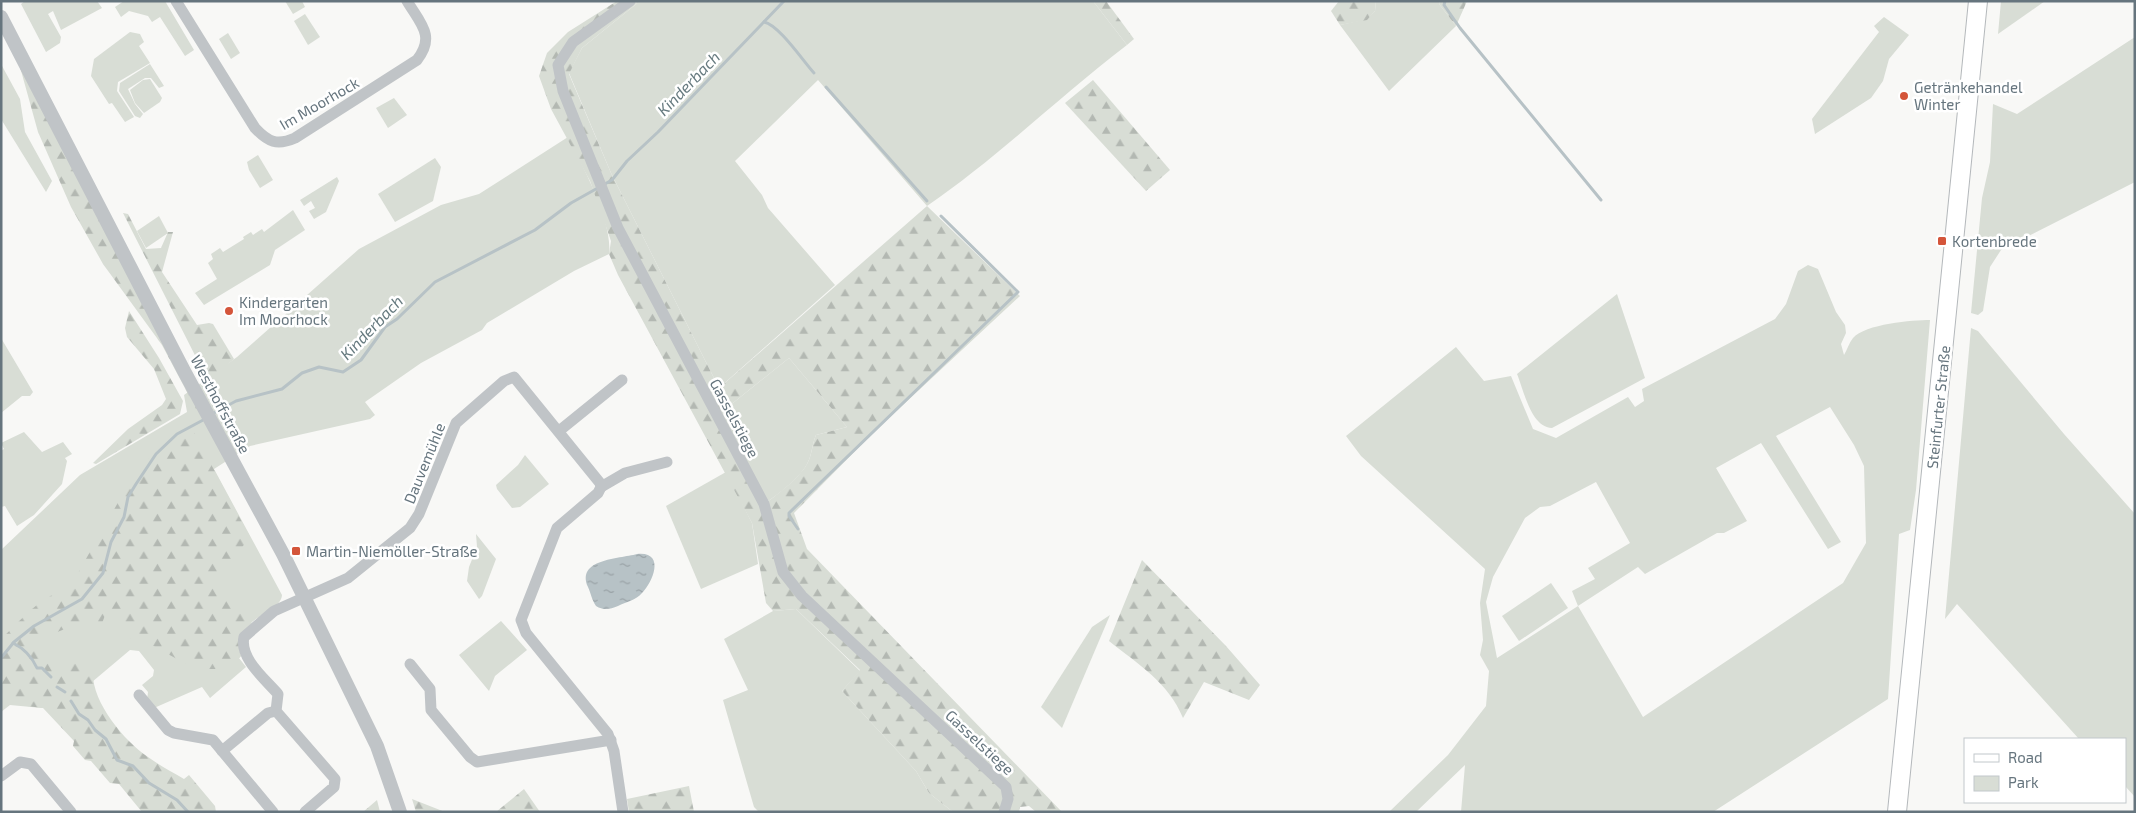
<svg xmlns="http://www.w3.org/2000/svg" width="2136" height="813" viewBox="0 0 2136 813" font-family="'Exo 2',sans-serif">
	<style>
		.green { fill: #d8ddd5; fill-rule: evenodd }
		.forest { fill: url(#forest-firs); fill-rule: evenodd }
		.water { fill: url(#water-ripples) }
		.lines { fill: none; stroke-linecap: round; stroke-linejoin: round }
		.stream { stroke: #b7c2c6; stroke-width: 3 }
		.primary-casing { stroke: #b4b8bb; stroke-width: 20 }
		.minor { stroke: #c0c4c7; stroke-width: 11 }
		.tertiary { stroke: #c0c4c7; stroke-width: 14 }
		.primary { stroke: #fff; stroke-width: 18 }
		.poi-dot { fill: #d4553a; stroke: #fff; stroke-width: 2 }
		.labels { text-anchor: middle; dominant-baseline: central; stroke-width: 5; stroke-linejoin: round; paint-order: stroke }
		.poi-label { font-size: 15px; fill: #66757e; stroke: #fff; text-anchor: start }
		.street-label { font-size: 15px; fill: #66757e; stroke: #fff }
		.water-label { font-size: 16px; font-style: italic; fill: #667a7f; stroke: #fff }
	</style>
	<defs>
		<pattern id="forest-firs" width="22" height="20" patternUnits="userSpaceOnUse" patternTransform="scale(1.25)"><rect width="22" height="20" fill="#d8ddd5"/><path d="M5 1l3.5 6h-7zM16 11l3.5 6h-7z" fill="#b3b8b2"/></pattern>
		<pattern id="water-ripples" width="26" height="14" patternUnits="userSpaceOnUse" patternTransform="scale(1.25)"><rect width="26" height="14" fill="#b7c2c6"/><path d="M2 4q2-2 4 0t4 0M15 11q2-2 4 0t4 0" fill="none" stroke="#99a2a6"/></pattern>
	</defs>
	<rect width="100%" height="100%" fill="#f8f8f6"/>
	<g class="green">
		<polygon points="25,1 97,1 102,8 61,30 53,11 48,14 61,37 60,43 46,52 21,4"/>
		<polygon points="124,1 165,1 194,50 185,56 160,17 152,22 148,16 129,11 121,17 115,7"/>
		<polygon points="285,1 302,1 305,7 293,14"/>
		<path d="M640,1H1093L1127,45C1059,97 997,158 927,206L818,80L735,161L762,195L768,208L835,285L719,388L611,173L569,73L582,48Z"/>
		<polygon points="1376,1 1440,1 1439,4 1456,26 1389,91 1340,25 1367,19 1375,11"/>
		<polygon points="2001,1 2045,1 1998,34"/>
		<polygon points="305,14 320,37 308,45 294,21"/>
		<polygon points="1884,17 1909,35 1889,59 1883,81 1871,98 1815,134 1812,119 1879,32 1874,26"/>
		<polygon points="130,32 140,34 144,42 139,46 150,63 118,82 117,91 134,117 125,122 112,103 109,104 91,76 94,59"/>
		<polygon points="228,33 240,53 231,59 219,39"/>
		<polygon points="2135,37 2135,182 2001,250 1990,267 1983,311 1978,315 1971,313 1982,198 1990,162 1993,104 2017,114"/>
		<polygon points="1,64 20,99 25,132 52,181 46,192 1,119"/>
		<polygon points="150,64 164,86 159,88 151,78 145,78 128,89 135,104 143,114 140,118 135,116 119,91 120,83"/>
		<polygon points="150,79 162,98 160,102 144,113 135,103 130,90 143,80"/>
		<polygon points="394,98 407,115 388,128 376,108"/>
		<path d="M568,137C583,167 613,222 609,254L574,271L487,323L482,330L421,363L365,402L375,415L370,419L250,446L214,469L282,595C281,615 228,618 241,656L239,658L246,667L210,698L202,687L154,708L147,700L148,692L142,685L153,676L154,670L139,651L130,650L92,682L42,708L10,705L1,712V550L80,475L187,412L184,395L237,357L359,249L441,205L479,194Z"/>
		<polygon points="258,155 273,180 260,188 249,170 247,162"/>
		<polygon points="435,158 441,167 433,201 395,222 378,194"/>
		<polygon points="337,177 339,181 326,212 314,219 309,211 315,208 311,201 304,206 300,200"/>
		<polygon points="293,210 305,230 275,250 270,265 204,305 195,293 217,279 208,263 213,259 211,254 220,248 223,252 244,239 243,237 251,232 253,235 262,229 264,232"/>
		<polygon points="159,216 168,233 146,248 137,231"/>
		<path d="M1808,265L1818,269L1836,312L1845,325L1846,333L1841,344L1844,355C1847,350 1849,343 1853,338C1865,324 1913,320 1930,320L1916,490L1910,530L1899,534L1888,699L1713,812H1461L1465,765L1416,812H1389L1448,755L1486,706L1489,671L1480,655L1483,640L1480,603L1485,569L1361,456L1346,436L1456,347L1484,381L1511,376L1533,429L1556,438L1628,397L1635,407L1644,401L1642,389L1775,319L1786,304L1798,271ZM1830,407L1854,445L1864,466L1866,543L1843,583L1643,717L1578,606L1638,567L1645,574L1717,533H1724L1747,521L1716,468L1761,443L1828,549L1841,542L1776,436ZM1596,482L1630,543L1588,568L1595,579L1572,591L1578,606L1497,658L1486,602L1493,577L1525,518L1540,507L1550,506Z"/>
		<path d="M1617,294L1645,378L1552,428C1531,427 1524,391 1517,374Z"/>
		<polygon points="1971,328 1978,331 2064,434 2135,514 2135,797 2125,786 2125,739 2079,739 1957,604 1945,619"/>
		<polygon points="1,338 33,392 30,396 22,396 1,413"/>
		<path d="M789,358L847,427L816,435C812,444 812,454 808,462C803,475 777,496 765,503L726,432L723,411Z"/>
		<polygon points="24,432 42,452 63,442 72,454 65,458 67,461 62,484 34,515 17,526 5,506 1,507 1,451 4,449 1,443"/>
		<polygon points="525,455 549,484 520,507 512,508 497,489 496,485 518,465"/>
		<polygon points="726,472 752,523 758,564 701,589 666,506"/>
		<polygon points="476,534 496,559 482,596 479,599 467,581 469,567 477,547"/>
		<polygon points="1551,583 1568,608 1519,641 1502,616"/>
		<polygon points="796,609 860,671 842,691 916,771 929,793 953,812 759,812 754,807 723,700 748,690 724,639 773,611"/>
		<polygon points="1110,615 1062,728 1041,707 1092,627"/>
		<polygon points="501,621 527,650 495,676 489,691 459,655"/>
	</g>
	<g class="forest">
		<path d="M617,1H640L582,48L569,74L611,173L719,388L927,206L1020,296L875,431L794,513L807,549L1062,812H1036L1029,806L1020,807L1019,812H953L929,793L916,771L842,691L860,670L796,609L773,611L766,603L752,523L618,275L609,254L611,241L590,181L551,109L539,76L547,53L568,32ZM789,358L847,427L816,435C812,444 812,454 808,462C803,474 777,496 765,503L726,432L723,411Z"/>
		<polygon points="1093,1 1106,1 1134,39 1127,45"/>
		<polygon points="1339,1 1376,1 1375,11 1367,20 1340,25 1331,11"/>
		<polygon points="1440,1 1467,1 1456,26 1439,4"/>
		<polygon points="20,67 198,407 196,409 162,345 103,264 71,207 38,132"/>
		<polygon points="1093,80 1170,170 1146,191 1065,103"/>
		<polygon points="123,213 128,214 146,249 161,248 168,232 173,232 162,272 197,325 209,323 213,324 234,359 208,381"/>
		<polygon points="129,311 159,358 183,401 180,414 96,464 93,463 128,429 162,405 166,399 154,369 127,337 125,328"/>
		<path d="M190,425L250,537L213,585L252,623C241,633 236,641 241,656L236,662L220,669H195L148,643L125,637L123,631L107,610L101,626C77,622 59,630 38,642L48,657L58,665L85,662L93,669C90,700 123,740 148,757C159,765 172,772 184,779L189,775L215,806L216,812H142L119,784L110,783L91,761L85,760L73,746L74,741L43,708L10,704L7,691L1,693V639C17,624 33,605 52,595C63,589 66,590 74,580L120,499L147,460Z"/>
		<path d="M1142,560L1226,646L1260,685L1249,700L1204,682L1183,718C1168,682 1139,665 1109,641Z"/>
		<polygon points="689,786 694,812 629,812 627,799"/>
		<polygon points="524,789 540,812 496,812"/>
		<polygon points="412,799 445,812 416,812"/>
		<polygon points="377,800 380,812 363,812"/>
	</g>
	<path class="water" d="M637,554C665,551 654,581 642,593C636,600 626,602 618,606C610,609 604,611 596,606C592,600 591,594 588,587C576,559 618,559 637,554Z"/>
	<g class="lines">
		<g class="stream">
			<polyline points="1445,1 1444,5 1460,28 1601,200"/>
			<path d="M764,22C779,25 803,61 814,73"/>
			<polyline points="826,87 927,201"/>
			<polyline points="212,414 236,401 282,389 302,373 319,367 343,372 361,360 385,327 397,319 435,282 535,230 571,203 612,180 627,161 658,132 784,1"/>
			<polyline points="798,529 789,516 789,513 1018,292 941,216"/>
			<path d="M13,643C25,649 32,657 37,668H42L51,677"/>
			<polyline points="1,658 14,642 34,626 82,599 103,573 111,542 124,517 128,497 136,484 156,454 177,434 205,419"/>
			<polyline points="57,687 65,692"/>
			<polyline points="71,701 79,714 88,720 95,730 106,739 117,760 133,766 149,783 177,800 188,812"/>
		</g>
		<defs>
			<polyline id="primary" points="1897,812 1978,1"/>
		</defs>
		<use href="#primary" class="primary-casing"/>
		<g class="minor">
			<path d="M176,1L255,128C268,142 277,146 295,138L417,60C436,36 420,23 407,1"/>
			<polyline points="630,1 573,42 558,65 563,91 618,228 764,504 783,572 802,596 1006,787 1008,799 1004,812"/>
			<polyline points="559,431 622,380"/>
			<polyline points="601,487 625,473 667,462"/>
			<polyline points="410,664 430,689 431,710 470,757 477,762 611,740"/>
			<polyline points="139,695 168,730 174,733 213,740 273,812"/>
			<polyline points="222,751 268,713 276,711"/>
			<polyline points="1,776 20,762 31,764 71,812"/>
			<path d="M305,812L334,787L335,779L276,711L278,694C265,679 239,658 244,637L274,611L348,578L410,528L419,514L456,423L504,381L514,377L600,483L601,487L598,493L557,528L521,620L526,633L608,734L614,751L623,812"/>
		</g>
		<polyline class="tertiary" points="1,17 184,371 283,554 377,746 400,812"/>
		<use href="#primary" class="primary"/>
	</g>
	<g class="poi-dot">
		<circle cx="1904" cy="96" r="5"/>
		<rect x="1937" y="236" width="10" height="10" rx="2.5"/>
		<circle cx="229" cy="311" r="5"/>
		<rect x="291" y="546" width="10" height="10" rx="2.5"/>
	</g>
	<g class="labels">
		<g class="poi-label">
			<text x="1914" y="87">Getränkehandel<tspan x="1914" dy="17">Winter</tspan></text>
			<text x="1952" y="241">Kortenbrede</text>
			<text x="239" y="302">Kindergarten<tspan x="239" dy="17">Im Moorhock</tspan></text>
			<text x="306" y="551">Martin-Niemöller-Straße</text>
		</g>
		<g class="street-label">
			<text transform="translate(319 103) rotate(-30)">Im Moorhock</text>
			<text transform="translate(221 404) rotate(62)">Westhoffstraße</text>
			<text transform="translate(1938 407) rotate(-84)">Steinfurter Straße</text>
			<text transform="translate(735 418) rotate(62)">Gasselstiege</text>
			<text transform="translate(424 463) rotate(-68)">Dauvemühle</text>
			<text transform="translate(980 742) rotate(43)">Gasselstiege</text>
		</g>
		<g class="water-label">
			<text transform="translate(688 83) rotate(-46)">Kinderbach</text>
			<text transform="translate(371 327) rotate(-46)">Kinderbach</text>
		</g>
	</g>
	<rect width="2136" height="813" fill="none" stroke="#66757e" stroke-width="5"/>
	<rect x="1964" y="738" width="162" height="65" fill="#ffffff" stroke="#c2c8cb"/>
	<rect x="1974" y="754" width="25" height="8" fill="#ffffff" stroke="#c2c8cb"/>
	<text x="2008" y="763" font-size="15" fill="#66757e">Road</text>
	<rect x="1974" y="776" width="25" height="15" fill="#d8ddd5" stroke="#c2c8cb"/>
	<text x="2008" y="788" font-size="15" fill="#66757e">Park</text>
</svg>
